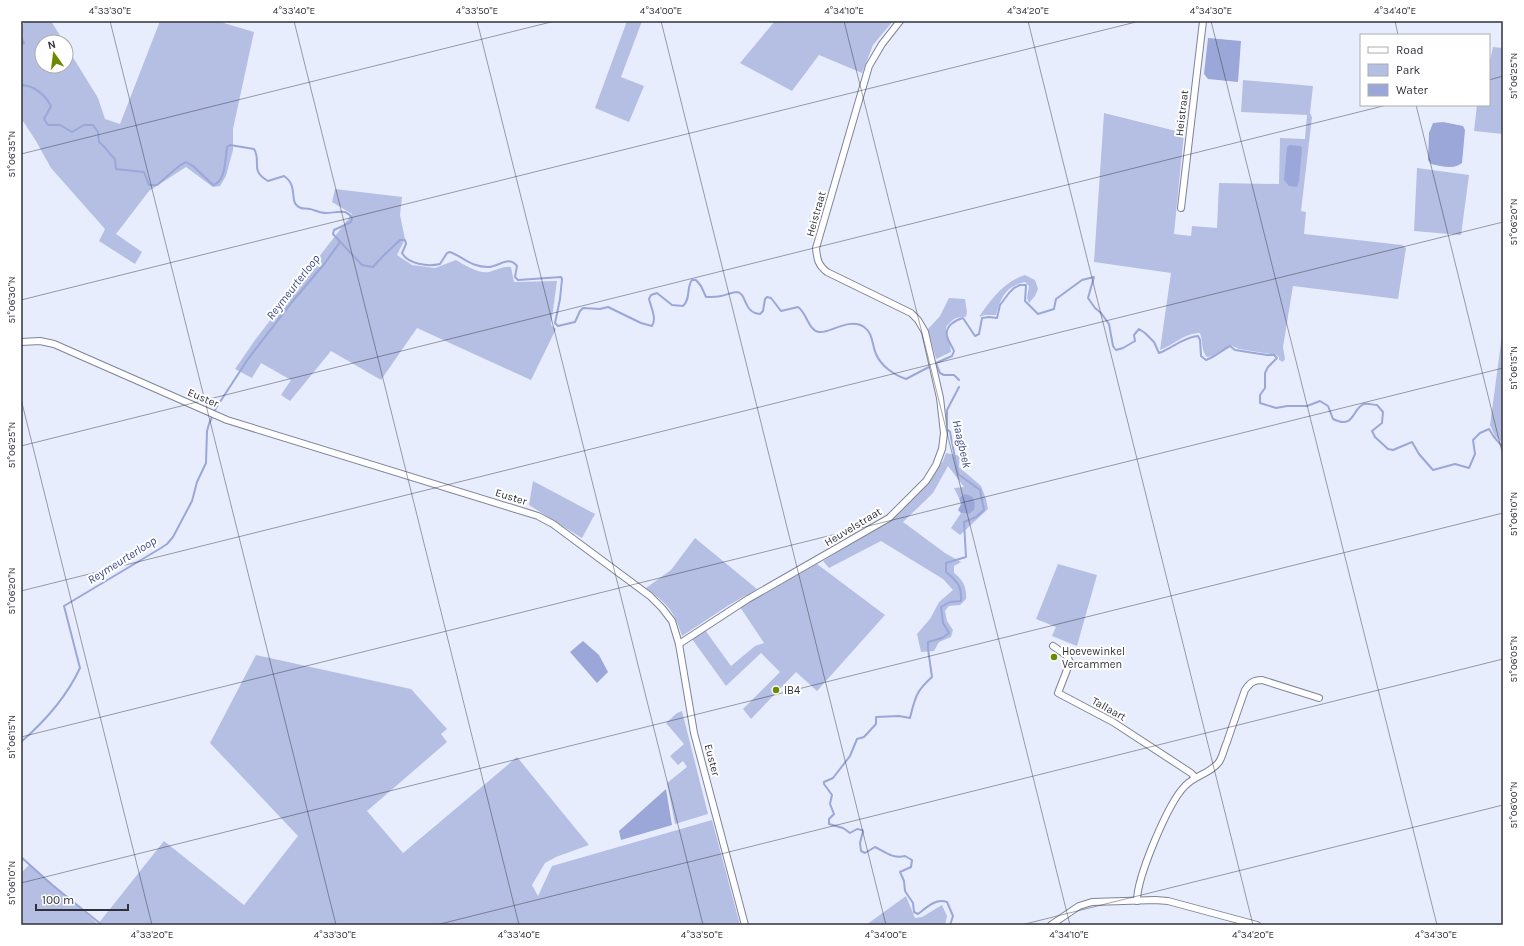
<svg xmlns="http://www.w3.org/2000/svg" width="1524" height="946" viewBox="0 0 1524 946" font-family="Karla,sans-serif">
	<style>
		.green { fill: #b4bfe3 }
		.water { fill: #9aa7d8 }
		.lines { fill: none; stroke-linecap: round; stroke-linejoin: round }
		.stream { stroke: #9aa7d8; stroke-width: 2 }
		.minor-casing { stroke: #7e8498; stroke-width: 8 }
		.minor { stroke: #fff; stroke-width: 6 }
		.ticks { fill: none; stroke: #30323b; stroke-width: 1; stroke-opacity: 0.45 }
		.poi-dot { fill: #6d8900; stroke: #fff; stroke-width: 1.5 }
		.labels { text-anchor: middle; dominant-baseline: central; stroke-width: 4; stroke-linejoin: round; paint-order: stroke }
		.street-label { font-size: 11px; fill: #30323b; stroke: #fff }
		.poi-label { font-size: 11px; fill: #30323b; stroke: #fff; text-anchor: start }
		.water-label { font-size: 12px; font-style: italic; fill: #3e4a88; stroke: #fff }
		.neatline { fill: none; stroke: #30323b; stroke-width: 1.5 }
		.ticks-label { font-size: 10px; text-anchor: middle; fill: #30323b }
	</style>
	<rect width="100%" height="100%" fill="#e8edfe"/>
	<g class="green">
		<polygon points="24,21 51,21 64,42 42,42 42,66 66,66 66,46 98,98 105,119 120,124 160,21 217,21 254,32 233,129 233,150 226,176 220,186 213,187 186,167 149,191 116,234 142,252 135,264 99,241 105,229 51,168 36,141 21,118 21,33"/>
		<polygon points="627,21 642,21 621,77 644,86 629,122 595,108"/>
		<polygon points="775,21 893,21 873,45 862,73 819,55 792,91 740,63"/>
		<polygon points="1493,47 1503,48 1503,134 1474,131 1477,105 1489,105 1489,65"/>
		<path d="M1243,80L1313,86L1310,113L1312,117L1301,211L1306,212L1304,234L1402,245L1406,248L1398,299L1293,286L1283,347L1285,359L1283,362L1279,360V357L1276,355L1239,349L1230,345L1212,356L1207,357C1201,351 1203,341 1200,333C1184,333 1174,345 1160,350L1171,273L1094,262L1104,113L1184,133L1174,234L1191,236L1192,226L1217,228L1219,183L1279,184L1280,138L1305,139L1307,115L1241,112Z"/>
		<polygon points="1417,168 1469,175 1461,235 1414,231"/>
		<path d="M335,189L402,197L400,215L405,239L397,255L412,265L435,268L456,260C464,265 479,274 489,272C497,270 503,266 511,267L514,282L557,281L551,325L556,329L531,380L417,328L381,380L331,351L290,401L281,395L291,380L261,363L252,378L235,369L255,340L352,214L332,202Z"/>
		<path d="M1025,275L1035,280L1038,289L1035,296L1029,303L1027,298L1029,286L1025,282C1006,286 1001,297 996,315H985L979,317C991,299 1004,282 1025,275Z"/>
		<path d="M949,298L965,299L967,312L966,317C956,316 952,320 946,327C945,338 951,343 951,352L936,359L928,329L940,316Z"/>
		<polygon points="1503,328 1503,443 1495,436 1490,425"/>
		<path d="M946,453L960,456L959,467L981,486L986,499L988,509L960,535L951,528L961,513L969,514L964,494L959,498L954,488L964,487L948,466L933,493L903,522L945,553L961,562L954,566V573C963,580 967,587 966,599L960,605L949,606L945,611L947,621L953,630L951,637L939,642L934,651L921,652L917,634L930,619L939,602L953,590L943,579L881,541L829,568L823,561L894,517L920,492L943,461Z"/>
		<polygon points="533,481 595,514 582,538 529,505"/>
		<path d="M695,538L757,589L729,605L682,636C674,610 667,604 646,588L671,570Z"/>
		<polygon points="817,564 885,615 817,691 796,672 751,719 743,709 780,672 761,653 726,686 692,639 705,630 731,666 755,646 764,643 740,607"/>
		<polygon points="1058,564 1097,575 1077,646 1052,636 1056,627 1036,619"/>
		<polygon points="256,655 411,689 447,729 441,734 447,742 367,811 403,853 517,757 589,845 556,857 545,863 532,885 538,896 552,866 712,820 740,925 21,925 21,873 30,864 98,924 164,841 244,905 298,836 210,743"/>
		<polygon points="682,711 708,814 675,824 667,783 687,767 683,761 678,765 670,756 684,744 666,723 677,713"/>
		<polygon points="906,896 915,918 922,917 942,905 947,916 945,925 866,925"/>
	</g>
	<g class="water">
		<polygon points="1208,38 1241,41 1238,82 1208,79 1204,74"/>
		<path d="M1443,122L1463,126L1465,130L1462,163C1454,170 1441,166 1431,164L1428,160L1429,133L1433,123Z"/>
		<polygon points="1290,145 1300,146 1302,148 1299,181 1297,187 1289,186 1284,180 1287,147"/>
		<path d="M964,494C974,495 976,501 974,510L969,514L961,513L958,510L961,504L959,498Z"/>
		<polygon points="583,641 599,655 608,672 597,683 570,652"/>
		<polygon points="666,789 672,825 621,840 619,831"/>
	</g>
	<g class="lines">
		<g class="stream">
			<polyline points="21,45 24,43 22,39"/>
			<path d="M21,85C34,85 45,95 51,106L44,119L48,125H60L72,132L84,125H93L98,132L99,142C106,147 109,154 115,159L116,169L144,172L149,185H157L179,166L186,162L193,166L213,185C226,182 225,159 227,147L230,145L254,149C262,162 249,170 268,181L284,176C300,187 287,203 301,208C303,209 307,208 310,209C315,210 320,213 326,213C332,213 339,211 345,212C348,213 350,215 352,218L351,222L334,230L333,234L362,265L373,267L382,257L400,240H405L406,244L402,253C408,264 428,267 440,264L447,253L450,252C465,258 471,267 488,267C499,267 508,255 517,266L515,277L518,280L561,277L562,279L560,299L555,323L558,326L575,322L580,311L583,308L600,309L608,307L641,323L652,326C657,319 651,307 649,299L651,295L657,293L672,305L683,306C691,299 686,288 692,280H696L701,286L706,297C711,297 716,297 721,296C726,295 733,292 737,292C747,293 743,313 760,314L763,311L765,299L767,297L771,298L781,311L798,307C807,313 808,330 819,332C829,334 849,317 864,327C873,333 872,345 876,354C881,366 894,375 906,379L929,367"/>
			<path d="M959,380L954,375H944L940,373L936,363L952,356L954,351C952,346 948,341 947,336C945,326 955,320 963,318L975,336L979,334L982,318L989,317L997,318L1000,305L1009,293L1014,288L1020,285H1026L1025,301L1038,314L1054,309L1056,299L1082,280L1094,277L1088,298L1095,308L1101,313L1109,324L1113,346L1116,350L1123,348L1135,341L1134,335L1139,329L1145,333L1154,342L1159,353C1172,348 1184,337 1198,336L1200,340L1201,356L1206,360C1215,357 1222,350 1230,346L1235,350L1267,355H1274L1277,358L1268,367L1265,373V388L1260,395V403L1276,408L1287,406H1307L1320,401L1328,406L1333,419C1355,430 1352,408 1364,404C1368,403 1373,405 1377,405L1383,412L1382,423L1372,431L1375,437L1388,449L1393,450L1412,442L1419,454L1433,470L1455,464L1469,468L1475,454L1473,440L1480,433L1489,429L1494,437L1503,447"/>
			<path d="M21,742C44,722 67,696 80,668L64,606L161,548L167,544L173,537L192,501L197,482L206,463L207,431L209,424L216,408L248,359L292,302L325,263L340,242"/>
			<polyline points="21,857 51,884 102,925"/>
			<path d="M950,925L953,916L947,902C936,898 927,907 918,914L914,912L913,903L905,891L904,881L900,872L911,867L912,860L905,856C893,859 885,852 875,847L865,853L861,851L860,843L863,831L862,830L857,829L850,833L843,828L829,824V819L834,814L830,804L832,795L824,784V782L833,778L850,756L857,739L864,737L876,724V717L899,716L910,718C915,698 916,691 932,677L928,649V642L942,638L949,633L943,623L941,607L950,602L961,601C962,586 957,581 946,572V563L966,557L964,522L976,517L984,510L980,490L958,474L950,432L947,429V410L959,387"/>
		</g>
		<defs>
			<g id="minor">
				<polyline points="1181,208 1203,21"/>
				<polyline points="21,342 40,341 54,344 227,420 538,516 553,524 650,596 662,608 672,621 679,644 694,733 745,925"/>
				<path d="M679,644L748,599L889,518L926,481L936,465L942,449L944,433L940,398L925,332L918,320L911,313L827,272C818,265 817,259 816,248L869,66L882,44L900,21"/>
				<polyline points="1053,646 1066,655 1070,662 1058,693 1113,722 1191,773 1195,777"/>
				<path d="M1137,901C1137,877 1168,803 1185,786C1195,775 1210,774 1219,762C1223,756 1224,748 1227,742C1233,724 1239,707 1245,690C1250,683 1253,680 1262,680L1319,698"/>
				<polyline points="1051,925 1079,906 1092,902 1155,900 1168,901 1257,925"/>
			</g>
		</defs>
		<use href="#minor" class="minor-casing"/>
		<use href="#minor" class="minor"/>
	</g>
	<path class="ticks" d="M110,21L336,925M294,21L519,925M477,21L703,925M661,21L886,925M844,21L1070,925M1028,21L1253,925M1211,21L1437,925M1395,21L1398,35M1489,80L1503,76M1416,105L1503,456M21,154L555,21M21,300L1140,21M21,399L152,925M21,446L1387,105M21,591L1503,222M21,737L1503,368M21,883L1503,513M436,925L1503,659M1021,925L1503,805"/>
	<g class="poi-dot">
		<circle cx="1054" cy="657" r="4"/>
		<circle cx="776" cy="690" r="4"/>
	</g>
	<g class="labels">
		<g class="street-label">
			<text transform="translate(1182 113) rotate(-83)">Heistraat</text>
			<text transform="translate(816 214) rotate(-74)">Heistraat</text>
			<text transform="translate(203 398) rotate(23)">Euster</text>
			<text transform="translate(511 497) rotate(17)">Euster</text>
			<text transform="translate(853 527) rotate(-31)">Heuvelstraat</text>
			<text transform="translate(1109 709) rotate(29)">Tallaart</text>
			<text transform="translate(712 760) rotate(75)">Euster</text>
		</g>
		<g class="poi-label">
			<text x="1062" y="651">Hoevewinkel<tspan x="1062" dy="13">Vercammen</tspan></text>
			<text x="784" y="690">IB4</text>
		</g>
		<g class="water-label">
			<text transform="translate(293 287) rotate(-52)">Reymeurterloop</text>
			<text transform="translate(962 444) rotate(77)">Haagbeek</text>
			<text transform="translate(122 560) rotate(-32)">Reymeurterloop</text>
		</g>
	</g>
	<rect width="1524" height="946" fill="none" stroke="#ffffff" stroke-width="44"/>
	<rect x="1360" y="34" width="130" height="72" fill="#ffffff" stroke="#acadb1"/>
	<rect x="1368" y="47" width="20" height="6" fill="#ffffff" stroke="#acadb1"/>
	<text x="1396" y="54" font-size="12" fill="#30323b">Road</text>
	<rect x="1368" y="64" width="20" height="12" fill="#b4bfe3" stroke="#acadb1"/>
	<text x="1396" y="74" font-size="12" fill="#30323b">Park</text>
	<rect x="1368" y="84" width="20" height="12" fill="#9aa7d8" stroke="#acadb1"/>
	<text x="1396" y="94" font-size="12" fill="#30323b">Water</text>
	<g transform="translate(54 54) rotate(346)"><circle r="19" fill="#ffffff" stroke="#acadb1"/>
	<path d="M0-3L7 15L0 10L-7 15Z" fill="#6d8900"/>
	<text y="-6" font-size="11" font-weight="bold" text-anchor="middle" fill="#30323b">N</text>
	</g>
	<path d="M36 904v6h92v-6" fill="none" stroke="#30323b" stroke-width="2"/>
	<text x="42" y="904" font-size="12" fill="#30323b" stroke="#ffffff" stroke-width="3" paint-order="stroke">100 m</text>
	<rect x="22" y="22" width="1480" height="902" class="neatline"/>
	<g class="ticks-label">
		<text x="110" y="14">4°33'30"E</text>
		<text x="294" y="14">4°33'40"E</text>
		<text x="477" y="14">4°33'50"E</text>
		<text x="661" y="14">4°34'00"E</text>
		<text x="844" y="14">4°34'10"E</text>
		<text x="1028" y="14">4°34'20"E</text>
		<text x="1211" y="14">4°34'30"E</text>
		<text x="1395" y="14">4°34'40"E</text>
		<text transform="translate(1513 76) rotate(-90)" y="4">51°06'25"N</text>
		<text transform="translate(11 154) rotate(-90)" y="4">51°06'35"N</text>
		<text transform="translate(1513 222) rotate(-90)" y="4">51°06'20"N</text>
		<text transform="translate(11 300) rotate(-90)" y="4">51°06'30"N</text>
		<text transform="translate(1513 368) rotate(-90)" y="4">51°06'15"N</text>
		<text transform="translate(11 445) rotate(-90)" y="4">51°06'25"N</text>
		<text transform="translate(1513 514) rotate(-90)" y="4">51°06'10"N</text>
		<text transform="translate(11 591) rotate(-90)" y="4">51°06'20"N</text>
		<text transform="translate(1513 659) rotate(-90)" y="4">51°06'05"N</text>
		<text transform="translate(11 737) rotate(-90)" y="4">51°06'15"N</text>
		<text transform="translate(1513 805) rotate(-90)" y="4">51°06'00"N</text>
		<text transform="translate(11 883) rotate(-90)" y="4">51°06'10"N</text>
		<text x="152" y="938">4°33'20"E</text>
		<text x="335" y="938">4°33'30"E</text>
		<text x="519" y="938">4°33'40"E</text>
		<text x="702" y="938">4°33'50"E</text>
		<text x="886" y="938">4°34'00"E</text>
		<text x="1069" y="938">4°34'10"E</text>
		<text x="1253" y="938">4°34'20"E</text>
		<text x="1436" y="938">4°34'30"E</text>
	</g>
</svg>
